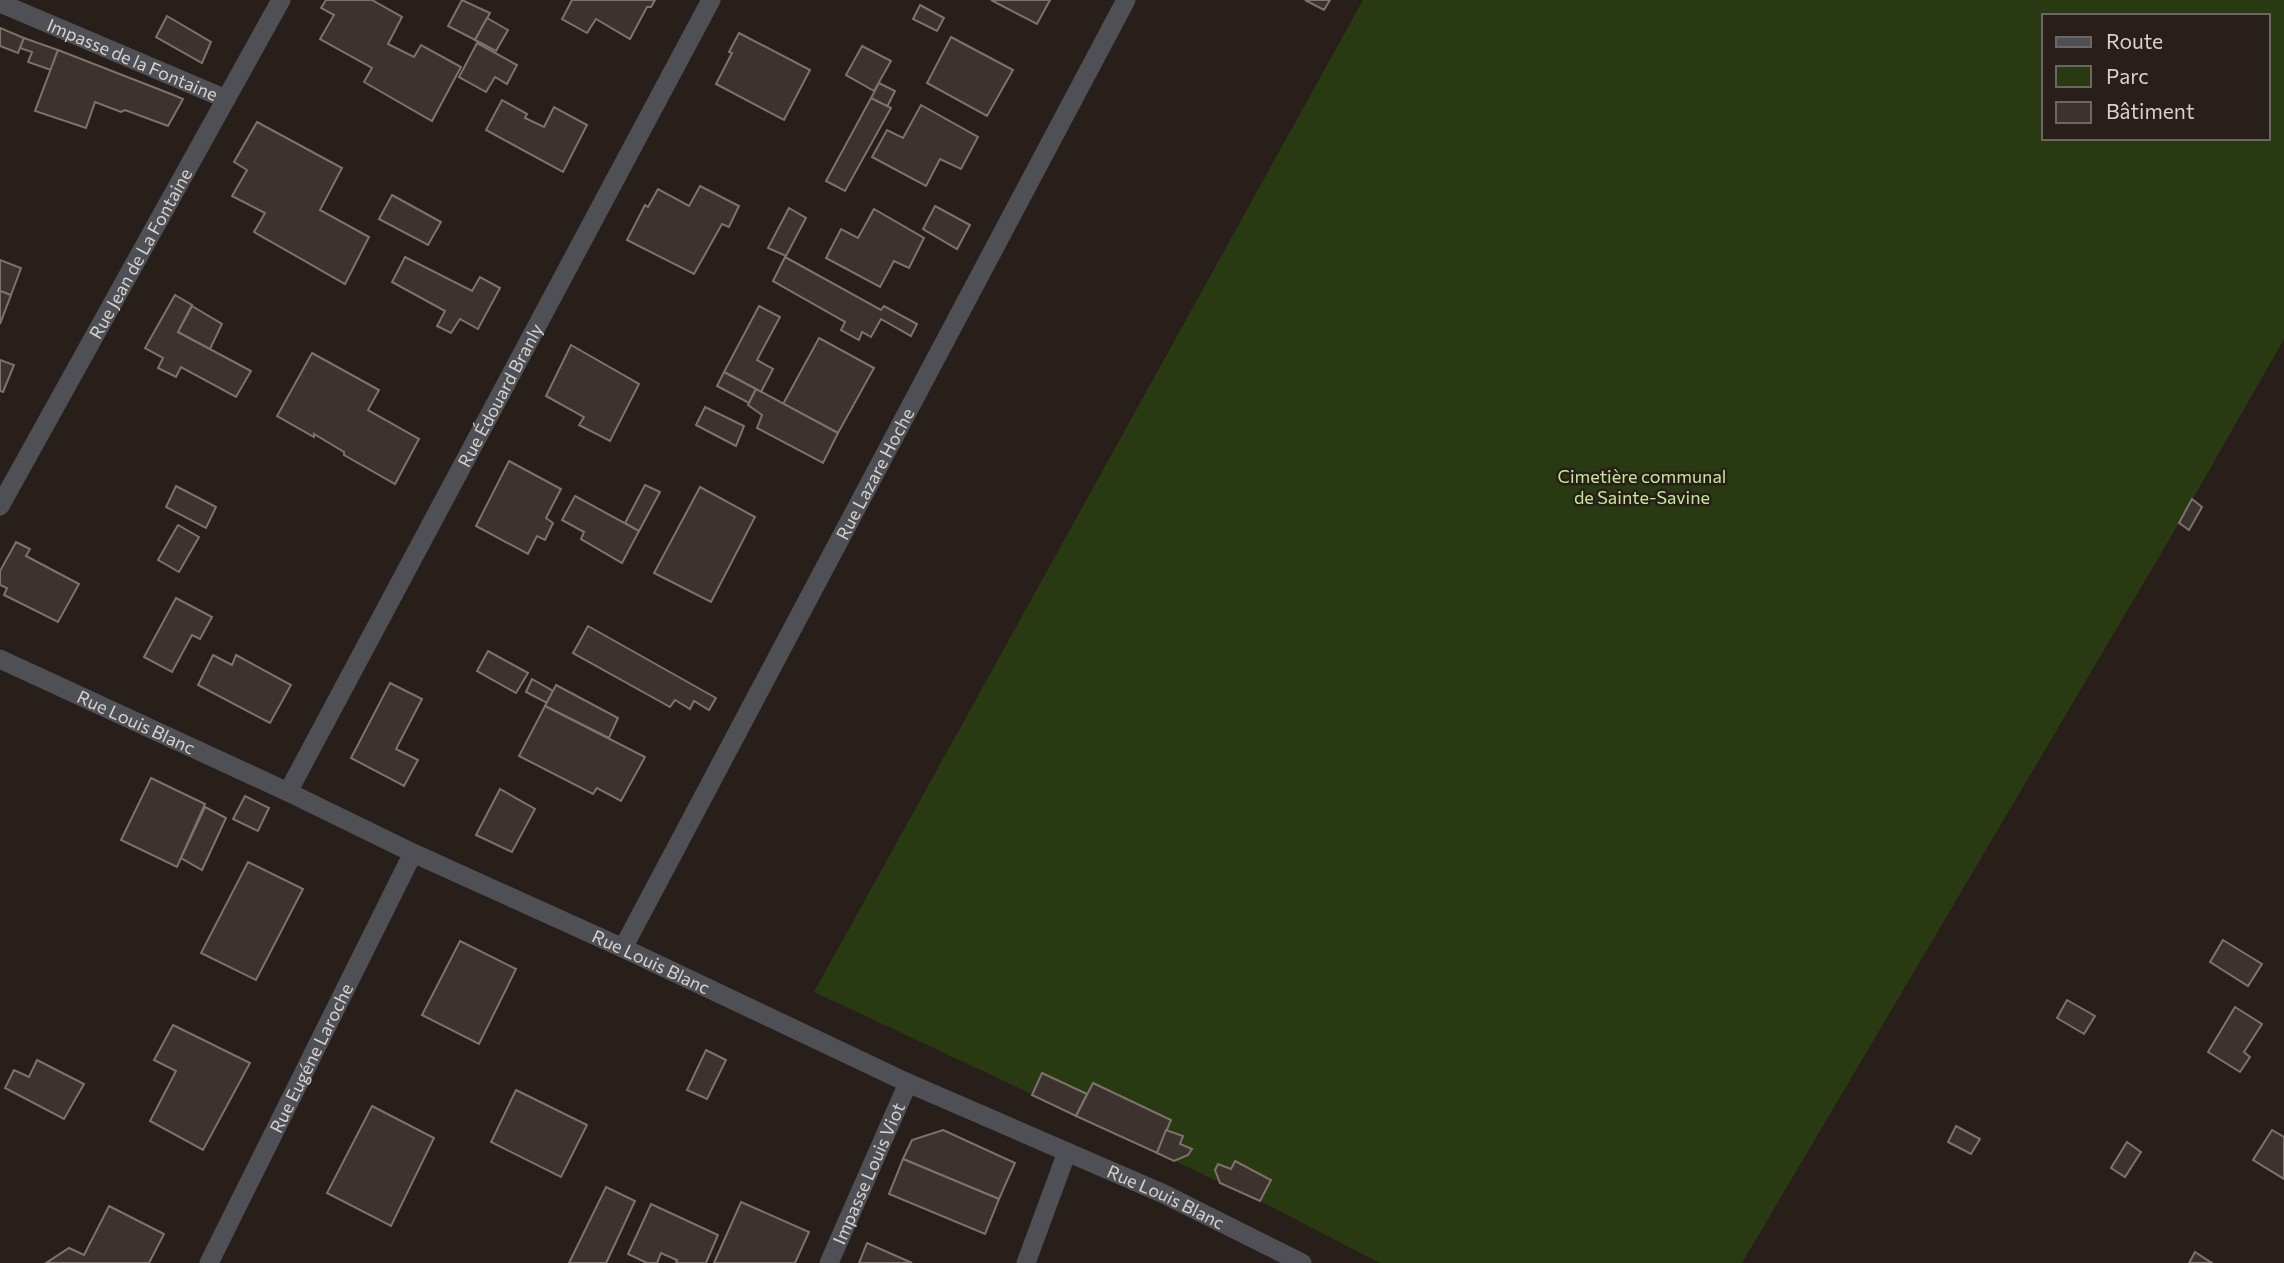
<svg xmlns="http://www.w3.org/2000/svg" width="2284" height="1263" viewBox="0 0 2284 1263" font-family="Commissioner,sans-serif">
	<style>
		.green { fill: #293a12; fill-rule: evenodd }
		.building { fill: #3d332e; stroke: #7e726d; stroke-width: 2 }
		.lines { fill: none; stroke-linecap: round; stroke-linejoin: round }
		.service { stroke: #4e5055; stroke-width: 19 }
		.minor { stroke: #4e5055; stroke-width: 19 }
		.labels { text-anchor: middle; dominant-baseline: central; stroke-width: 5; stroke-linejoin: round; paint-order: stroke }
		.street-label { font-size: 18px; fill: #d8d1ce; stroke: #281e1a }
		.park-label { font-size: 18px; fill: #c3ea95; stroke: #281e1a }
	</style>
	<rect width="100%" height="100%" fill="#281e1a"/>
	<path class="green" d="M1363,0H2284V339L2179,523L1742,1263H1380L1260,1201L814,992ZM2044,16H2268V138H2044Z"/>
	<g class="building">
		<polygon points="326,0 372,0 402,17 388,44 414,57 421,45 461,67 432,121 364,82 372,68 320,39 334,15 321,8"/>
		<polygon points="462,0 490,13 475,40 448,26"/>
		<polygon points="572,0 655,0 651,7 647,7 630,39 596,19 587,33 562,19"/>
		<polygon points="991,0 1050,0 1037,24"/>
		<polygon points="1305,0 1330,0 1324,10"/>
		<polygon points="920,5 944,18 937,31 913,19"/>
		<polygon points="167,16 211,42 202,63 156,37"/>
		<polygon points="487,18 508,30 496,51 475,40"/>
		<polygon points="0,28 24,38 18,53 0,46"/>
		<polygon points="739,33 810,70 784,120 716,84 732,53 729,52"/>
		<polygon points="951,37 1013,70 987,116 927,83"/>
		<polygon points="24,38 58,50 51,70 28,62 32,52 20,48"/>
		<polygon points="477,43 517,65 507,84 495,77 486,92 459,77"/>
		<polygon points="862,46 891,61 874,91 846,75"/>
		<polygon points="58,50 171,94 183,99 168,126 125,110 121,112 95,102 86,128 35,111"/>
		<polygon points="879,83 895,91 887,107 871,98"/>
		<polygon points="871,98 891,108 845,191 826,181"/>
		<polygon points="502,100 527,114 525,118 544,127 554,107 587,125 563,172 486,130"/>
		<polygon points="921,105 978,137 961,169 940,159 926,186 872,157 887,130 903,138"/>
		<polygon points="257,122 342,168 320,210 369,237 345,284 254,232 265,213 232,196 247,170 234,162"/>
		<polygon points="700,186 739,206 729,227 722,224 694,274 627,240 645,205 648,207 658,189 689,206"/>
		<polygon points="392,195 441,222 428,245 379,219"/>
		<polygon points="935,206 970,225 957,249 923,229"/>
		<polygon points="789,208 806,218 786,256 768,248"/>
		<polygon points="874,209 924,238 909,268 894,261 880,287 826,258 841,229 858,238"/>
		<polygon points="405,257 472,291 480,277 500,288 478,329 460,319 451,333 437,326 445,311 392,282"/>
		<polygon points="785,257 881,310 884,306 917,324 911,336 881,319 871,337 862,332 859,340 841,330 845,322 773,281"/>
		<polygon points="0,260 21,268 11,295 0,291"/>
		<polygon points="0,291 11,295 0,324"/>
		<polygon points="175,295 192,305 178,332 251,371 236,397 181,367 176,377 158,368 163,358 145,348"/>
		<polygon points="192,306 222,324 210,349 178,332"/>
		<polygon points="759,306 780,317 757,360 773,369 761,392 724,372"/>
		<polygon points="819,338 874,368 838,433 783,404"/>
		<polygon points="571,345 639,384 610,441 579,425 584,417 546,396"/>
		<polygon points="312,353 379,390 368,410 419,439 395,484 344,455 344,452 314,434 314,437 277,416"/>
		<polygon points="0,360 14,365 3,392 0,391"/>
		<polygon points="724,372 756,389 749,403 717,386"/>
		<polygon points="756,389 838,433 823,463 757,428 762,415 748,405"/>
		<polygon points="705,407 744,426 736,446 696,425"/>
		<polygon points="509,461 561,489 546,518 553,523 545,540 537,536 528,554 476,526"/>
		<polygon points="645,485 660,492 639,531 625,523"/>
		<polygon points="176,486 216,507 206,528 166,507"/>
		<polygon points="700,487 755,517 711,602 654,573"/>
		<polygon points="575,496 639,531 622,563 581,539 584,532 562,520"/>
		<polygon points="2192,499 2202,507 2189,530 2179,523"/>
		<polygon points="178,525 199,537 179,572 158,560"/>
		<polygon points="16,542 30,549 26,556 79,584 58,622 4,595 7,588 0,585 0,571"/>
		<polygon points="176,598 212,617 200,639 192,635 172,672 144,657"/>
		<polygon points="588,626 716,698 709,710 694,701 690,709 675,700 670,707 573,653"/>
		<polygon points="488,651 528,673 516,693 477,671"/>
		<polygon points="213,655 232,665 236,655 291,685 270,723 198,685"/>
		<polygon points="532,679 553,691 547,703 526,692"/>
		<polygon points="390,683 422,699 396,749 418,760 404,786 351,758"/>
		<polygon points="556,685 618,718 609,738 545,706"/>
		<polygon points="545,706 645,757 621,801 597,788 593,794 519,756"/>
		<polygon points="151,778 205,804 177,867 121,840"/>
		<polygon points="500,789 535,809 512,852 476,835"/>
		<polygon points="245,796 269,808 258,831 233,819"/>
		<polygon points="205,807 226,818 202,870 181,858"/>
		<polygon points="248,862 303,889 256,980 201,953"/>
		<polygon points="2223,940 2262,964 2248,986 2210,962"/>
		<polygon points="460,941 516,969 479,1044 422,1015"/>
		<polygon points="2067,1000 2095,1016 2084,1034 2057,1018"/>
		<polygon points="2235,1007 2262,1024 2244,1052 2250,1057 2240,1072 2208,1052"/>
		<polygon points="173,1025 250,1063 203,1150 150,1121 176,1071 154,1060"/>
		<polygon points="706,1050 726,1060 707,1099 687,1090"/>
		<polygon points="37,1060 84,1084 64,1119 5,1088 14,1070 29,1077"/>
		<polygon points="1042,1073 1087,1094 1076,1116 1032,1095"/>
		<polygon points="1093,1083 1171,1120 1157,1153 1076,1116"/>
		<polygon points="516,1090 587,1125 561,1177 491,1142"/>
		<polygon points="372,1106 434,1138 391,1226 327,1193"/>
		<polygon points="1956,1126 1980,1139 1971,1154 1948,1142"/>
		<polygon points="943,1130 1015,1163 999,1199 903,1159 912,1140"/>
		<polygon points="1166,1130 1183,1136 1180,1144 1192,1149 1188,1155 1174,1161 1157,1153"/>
		<polygon points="2272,1130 2284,1137 2284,1179 2253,1160"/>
		<polygon points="2127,1142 2141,1152 2125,1177 2111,1168"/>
		<polygon points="903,1159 999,1199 985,1234 889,1194"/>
		<polygon points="1235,1161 1271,1180 1260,1201 1220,1183 1215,1170 1218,1164 1231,1169"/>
		<polygon points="606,1187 635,1201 608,1259 606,1263 569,1263"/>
		<polygon points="741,1202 809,1232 795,1263 714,1263"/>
		<polygon points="651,1204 718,1235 706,1263 676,1263 677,1260 661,1253 657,1263 647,1263 628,1254"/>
		<polygon points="109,1206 164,1234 149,1263 46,1263 69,1248 84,1255"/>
		<polygon points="867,1243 912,1263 859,1263"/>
		<polygon points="2195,1252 2212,1263 2189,1263"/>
	</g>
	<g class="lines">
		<path class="service" id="s1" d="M0,3L226,99"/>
		<g class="minor">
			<path id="s2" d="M0,506L281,0"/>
			<path id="s3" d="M0,659L288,792L413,853L623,948L908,1083L1164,1194L1302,1263"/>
			<path id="s4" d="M288,792L711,0"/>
			<path id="s5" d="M623,948L1126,0"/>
			<path id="s6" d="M209,1263L413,853"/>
			<path id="s7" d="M829,1263L908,1083"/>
			<polyline points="1026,1263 1067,1152"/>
		</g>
	</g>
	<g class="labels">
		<g class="street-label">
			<text stroke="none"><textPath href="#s1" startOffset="144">Impasse de la Fontaine</textPath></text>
			<text stroke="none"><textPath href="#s2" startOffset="289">Rue Jean de La Fontaine</textPath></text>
			<text stroke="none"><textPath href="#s4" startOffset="450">Rue Édouard Branly</textPath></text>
			<text stroke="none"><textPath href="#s5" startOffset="537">Rue Lazare Hoche</textPath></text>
			<text stroke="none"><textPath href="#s3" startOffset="150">Rue Louis Blanc</textPath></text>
			<text stroke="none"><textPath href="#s3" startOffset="718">Rue Louis Blanc</textPath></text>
			<text stroke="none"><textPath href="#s6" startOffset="229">Rue Eugéne Laroche</textPath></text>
			<text stroke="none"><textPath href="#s7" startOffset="98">Impasse Louis Viot</textPath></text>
			<text stroke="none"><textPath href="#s3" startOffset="1284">Rue Louis Blanc</textPath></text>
		</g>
		<g class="park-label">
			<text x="1642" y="476">Cimetière communal<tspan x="1642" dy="21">de Sainte-Savine</tspan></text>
		</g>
	</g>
	<rect x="2042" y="14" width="228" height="126" fill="#281e1a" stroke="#6e6662" stroke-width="2"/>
	<rect x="2056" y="37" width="35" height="10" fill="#4e5055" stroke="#6e6662" stroke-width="2"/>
	<text x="2106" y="49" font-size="21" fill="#d8d1ce">Route</text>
	<rect x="2056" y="66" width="35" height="21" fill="#293a12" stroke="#6e6662" stroke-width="2"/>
	<text x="2106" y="84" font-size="21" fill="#d8d1ce">Parc</text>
	<rect x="2056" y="102" width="35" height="21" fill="#3d332e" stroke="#6e6662" stroke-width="2"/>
	<text x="2106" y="119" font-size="21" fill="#d8d1ce">Bâtiment</text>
</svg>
